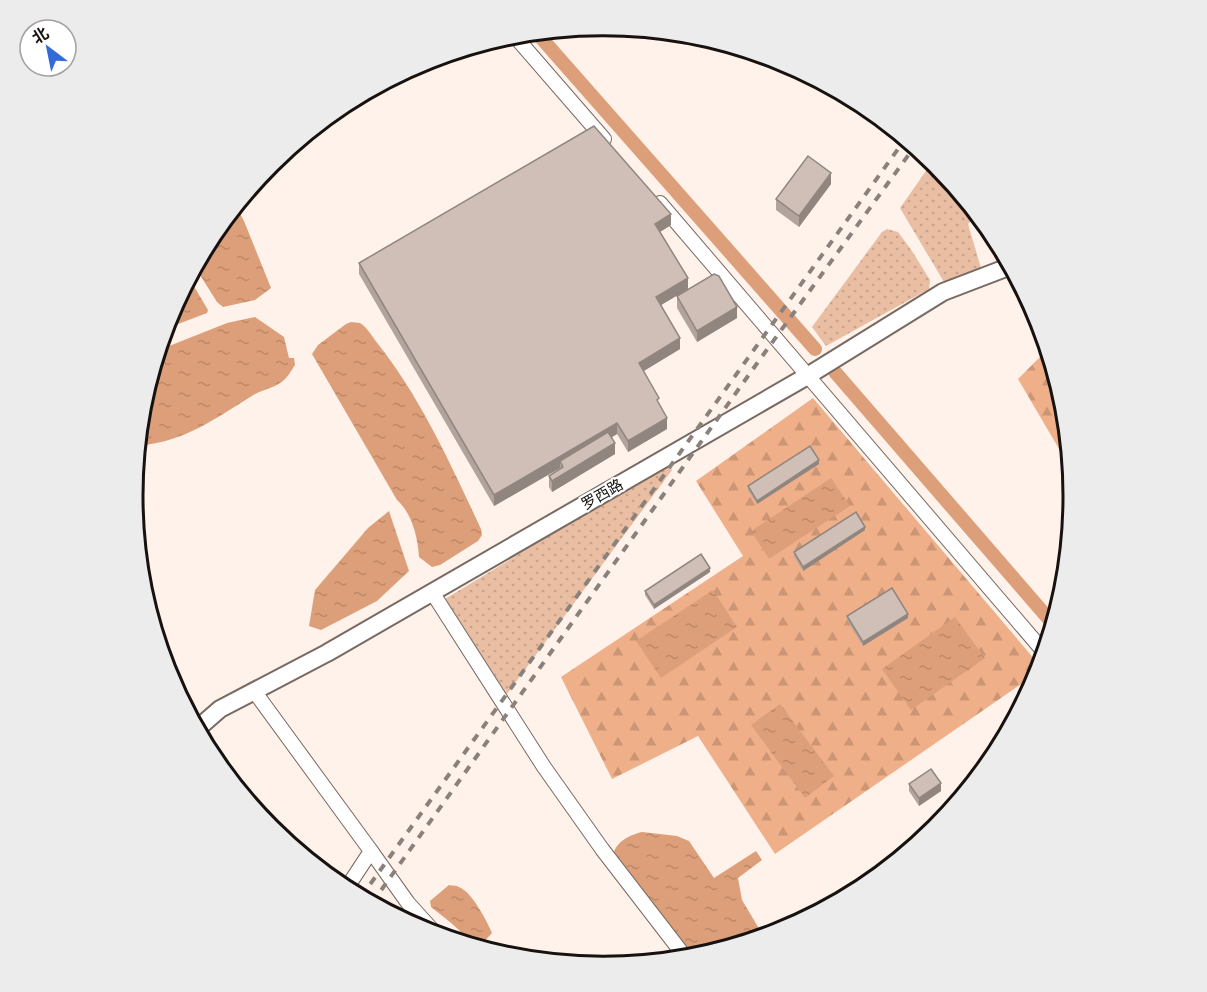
<svg xmlns="http://www.w3.org/2000/svg" width="1207" height="992" viewBox="0 0 1207 992" font-family="Inter,'Noto Sans SC',sans-serif">
	<style>
		.green { fill: url(#green-dots) }
		.forest { fill: url(#forest-firs) }
		.water { fill: url(#water-ripples) }
		.lines { fill: none; stroke-linecap: round; stroke-linejoin: round }
		.canal { stroke: #dd9f79; stroke-width: 14 }
		.minor-casing { stroke: #786a62; stroke-width: 16 }
		.tertiary-casing { stroke: #786a62; stroke-width: 20 }
		.minor { stroke: #fff; stroke-width: 14 }
		.tertiary { stroke: #fff; stroke-width: 16 }
		.rail { stroke: #8a817c; stroke-width: 4; stroke-dasharray: 8 8; stroke-linecap: butt }
		.wall { fill: #b2a49d }
		.shaded-wall { fill: #91867f }
		.building { fill: #cfbfb6; stroke: #91867f; stroke-width: 1.5 }
		.labels { text-anchor: middle; dominant-baseline: central; stroke-width: 4.5; stroke-linejoin: round; paint-order: stroke }
		.street-label { font-size: 15px; fill: #17120f; stroke: #fff }
		.rim { fill: none; stroke: #17120f; stroke-width: 3 }
	</style>
	<defs>
		<pattern id="green-dots" width="8" height="8" patternUnits="userSpaceOnUse" patternTransform="scale(1.5)"><rect width="8" height="8" fill="#eabea3"/><path d="M2 2h.1M6 6h.1" fill="none" stroke="#c8a28b" stroke-width="1.8" stroke-linecap="round"/></pattern>
		<pattern id="forest-firs" width="22" height="20" patternUnits="userSpaceOnUse" patternTransform="scale(1.5)"><rect width="22" height="20" fill="#efaf89"/><path d="M5 1l3.5 6h-7zM16 11l3.5 6h-7z" fill="#cc9675"/></pattern>
		<pattern id="water-ripples" width="26" height="14" patternUnits="userSpaceOnUse" patternTransform="scale(1.5)"><rect width="26" height="14" fill="#dd9f79"/><path d="M2 4q2-2 4 0t4 0M15 11q2-2 4 0t4 0" fill="none" stroke="#bd8867"/></pattern>
	</defs>
	<rect width="100%" height="100%" fill="#fef2ea"/>
	<g class="green">
		<polygon points="933,161 977,213 968,224 981,268 944,282 900,208"/>
		<polygon points="887,229 898,232 912,251 930,280 929,289 826,346 812,327 882,232"/>
		<polygon points="668,464 672,470 507,694 445,599"/>
	</g>
	<g class="forest">
		<polygon points="1018,277 1038,316 1065,405 1072,471 1018,379 1045,352 1010,278"/>
		<polygon points="813,398 1041,667 1040,671 775,854 698,736 612,779 561,677 743,556 696,481"/>
	</g>
	<g class="water">
		<polygon points="236,206 244,221 271,288 255,300 223,307 217,302 195,267 212,234"/>
		<polygon points="189,278 208,310 207,313 165,329 169,316"/>
		<path d="M255,317L284,337L289,358H294L295,365C291,371 286,380 280,383C273,388 263,390 255,394C214,419 187,441 138,446L142,404L159,350L227,323Z"/>
		<path d="M351,322C353,322 358,323 360,323C368,328 373,338 378,344C421,398 452,467 481,529L482,535L478,541L440,565L432,567L419,557C418,538 412,513 397,500L312,354L318,345L346,324Z"/>
		<polygon points="831,478 850,506 769,559 751,531"/>
		<polygon points="389,511 409,571 377,601 321,630 309,626 315,590 368,528"/>
		<polygon points="713,590 737,627 661,678 636,641"/>
		<polygon points="955,617 985,658 911,710 882,669"/>
		<polygon points="780,704 834,776 805,798 751,725"/>
		<path d="M642,832L677,836L689,841L714,878L756,851L762,860L738,878L742,900L764,937L693,958L613,857C614,842 630,835 642,832Z"/>
		<path d="M449,885C452,886 456,885 459,887C472,892 487,921 492,933L480,946L471,945C462,930 445,918 431,907L430,901Z"/>
	</g>
	<g class="lines">
		<g class="canal">
			<polyline points="536,32 815,349"/>
			<polyline points="835,372 1054,625"/>
		</g>
		<defs>
			<g id="minor">
				<polyline points="513,34 604,139"/>
				<polyline points="660,203 1045,653"/>
				<polyline points="432,592 544,767 602,849 686,958"/>
				<polyline points="254,691 371,851 346,889"/>
				<polyline points="371,851 408,903 436,934"/>
			</g>
			<polyline id="tertiary" points="197,729 220,709 327,653 809,375 943,292 1011,266"/>
		</defs>
		<use href="#minor" class="minor-casing"/>
		<use href="#tertiary" class="tertiary-casing"/>
		<use href="#minor" class="minor"/>
		<use href="#tertiary" class="tertiary"/>
		<g class="rail">
			<polyline points="361,897 906,138"/>
			<polyline points="372,903 758,362 915,146"/>
		</g>
	</g>
	<g class="wall">
		<polygon points="831,184 799,227 776,210 776,199"/>
		<polygon points="671,225 660,232 688,289 661,305 680,349 643,371 659,405 667,429 628,452 617,434 612,437 615,454 552,492 549,487 549,476 560,470 560,468 494,506 359,274 359,263"/>
		<polygon points="677,296 737,318 697,342 677,308"/>
		<polygon points="819,464 757,504 748,490 748,486"/>
		<polygon points="865,530 803,571 794,556 794,552"/>
		<polygon points="710,572 654,609 645,595 645,591"/>
		<polygon points="847,616 908,618 863,646 847,620"/>
		<polygon points="909,784 941,791 919,806 909,791"/>
	</g>
	<g class="shaded-wall">
		<polygon points="831,173 831,184 799,227 799,216"/>
		<polygon points="671,214 671,225 655,235 655,224"/>
		<polygon points="688,278 688,289 656,308 656,297"/>
		<polygon points="737,307 737,318 697,342 697,331"/>
		<polygon points="680,338 680,349 639,374 639,363"/>
		<polygon points="667,418 667,429 628,452 628,441"/>
		<polygon points="617,423 617,434 563,466 560,461 560,468 494,506 494,495"/>
		<polygon points="615,443 615,454 552,492 552,481"/>
		<polygon points="819,460 819,464 757,504 757,501"/>
		<polygon points="865,527 865,530 803,571 803,567"/>
		<polygon points="710,568 710,572 654,609 654,605"/>
		<polygon points="908,614 908,618 863,646 863,642"/>
		<polygon points="941,783 941,791 919,806 919,798"/>
	</g>
	<g class="building">
		<polygon points="594,126 671,214 655,224 688,278 656,297 680,338 639,363 659,398 657,400 667,418 628,441 617,423 494,495 359,263"/>
		<polygon points="808,156 831,173 799,216 776,199"/>
		<polygon points="714,274 719,276 737,307 697,331 677,296"/>
		<polygon points="608,432 615,443 552,481 549,476 563,467 560,461"/>
		<polygon points="810,446 819,460 757,501 748,486"/>
		<polygon points="856,512 865,527 803,567 794,552"/>
		<polygon points="701,554 710,568 654,605 645,591"/>
		<polygon points="892,588 908,614 863,642 847,616"/>
		<polygon points="931,769 941,783 919,798 909,784"/>
	</g>
	<g class="labels">
		<g class="street-label">
			<text transform="translate(602 494) rotate(-30)">罗西路</text>
		</g>
	</g>
	<path d="M0 0H1207V992H0ZM143 496a460 460 0 1 1 920 0a460 460 0 1 1-920 0Z" fill="#ececec" fill-rule="evenodd"/>
	<path class="rim" d="M143 496a460 460 0 1 1 920 0a460 460 0 1 1-920 0Z"/>
	<g transform="translate(48 48) rotate(328)"><circle r="28" fill="#ffffff" stroke="#a2a09f" stroke-width="1.5"/>
	<path d="M0-4.5L10 22L0 15L-10 22Z" fill="#336ad9"/>
	<text y="-9" font-size="16" font-weight="bold" text-anchor="middle" fill="#17120f">北</text>
	</g>
</svg>
